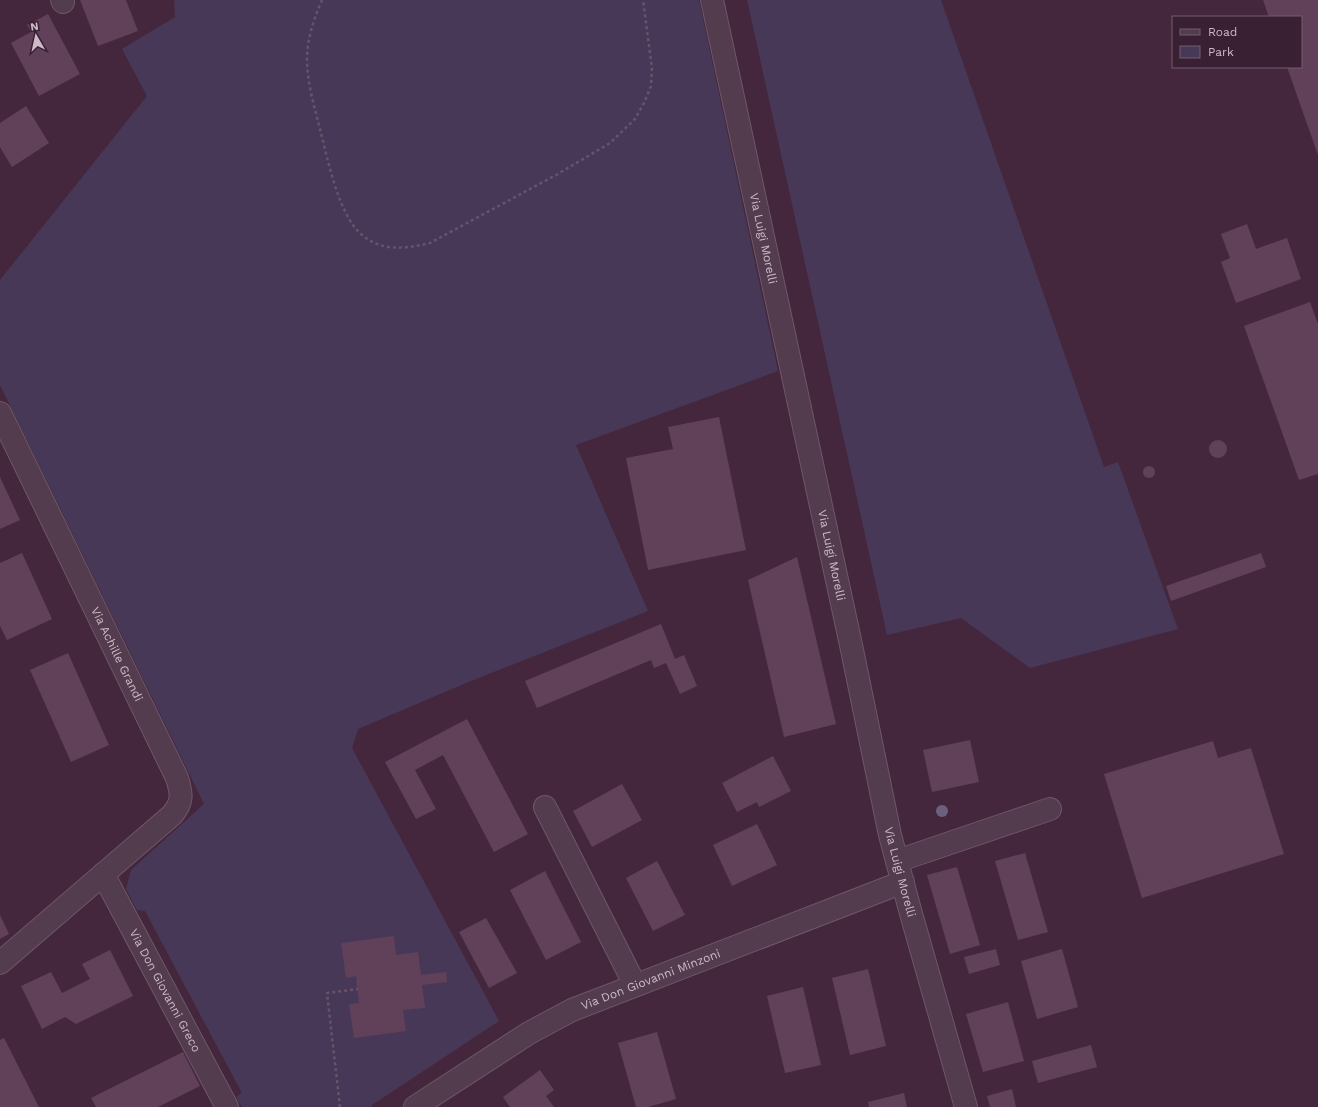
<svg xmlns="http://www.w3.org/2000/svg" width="1318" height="1107" viewBox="0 0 1318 1107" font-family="'Work Sans',sans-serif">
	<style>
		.green { fill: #483857 }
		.building { fill: #61415a }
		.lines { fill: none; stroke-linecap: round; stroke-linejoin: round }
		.minor-casing { stroke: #6e5768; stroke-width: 24 }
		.path { stroke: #66546b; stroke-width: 2.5; stroke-dasharray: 3 3; stroke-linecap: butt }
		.minor { stroke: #533c4e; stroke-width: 22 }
		.tree { fill: #6c617d }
		.labels { text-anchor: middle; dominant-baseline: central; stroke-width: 3.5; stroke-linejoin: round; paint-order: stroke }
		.street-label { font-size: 12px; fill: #cdb9c8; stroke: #392033 }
	</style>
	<rect width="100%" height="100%" fill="#44273d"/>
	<g class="green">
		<polygon points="174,0 699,0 778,371 576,445 648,611 466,683 358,729 352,748 499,1021 372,1105 371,1107 242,1107 236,1097 242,1093 145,911 137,910 126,889 131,870 204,804 0,385 0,280 147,96 122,49 175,17"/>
		<polygon points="747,0 941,0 1104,467 1118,462 1178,629 1030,668 961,618 887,635"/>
	</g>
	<g class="building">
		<polygon points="80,0 126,0 138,31 98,46"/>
		<polygon points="1263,0 1318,0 1318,155 1287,67 1301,67 1301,17 1269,17"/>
		<polygon points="48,14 80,74 39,96 11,43 31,32 27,25"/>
		<polygon points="26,106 49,143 12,167 0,147 0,123"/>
		<polygon points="1247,224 1256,249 1287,238 1301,279 1236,303 1221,262 1230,258 1221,234"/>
		<polygon points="1310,302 1318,324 1318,474 1299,480 1244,326"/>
		<polygon points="719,417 746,550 648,570 626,458 673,449 668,427"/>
		<circle cx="1218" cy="449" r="9"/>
		<circle cx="1149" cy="472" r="6"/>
		<polygon points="0,477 20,520 0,529"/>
		<polygon points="22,553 52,619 7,640 0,626 0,563"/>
		<polygon points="1261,553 1266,567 1171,601 1166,586"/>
		<polygon points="797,557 836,724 784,737 748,580"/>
		<polygon points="661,624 675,659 684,655 697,686 680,694 666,663 654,668 651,660 537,708 525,681"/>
		<polygon points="68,653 109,745 71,762 30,670"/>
		<polygon points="467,719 528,834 494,852 443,755 415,770 436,809 416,819 385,762"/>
		<polygon points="970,740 979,782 932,792 923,750"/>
		<polygon points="1213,741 1218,758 1251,748 1284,854 1142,898 1104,774"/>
		<polygon points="773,756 791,791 759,807 757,802 737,812 722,783"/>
		<polygon points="622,784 642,820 592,847 573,811"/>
		<polygon points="757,824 777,865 732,886 713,845"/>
		<polygon points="1025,853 1048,932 1018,940 995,861"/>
		<polygon points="657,861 685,915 653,931 626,878"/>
		<polygon points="957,867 980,945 950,954 927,875"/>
		<polygon points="545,871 581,942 546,960 510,890"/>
		<polygon points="0,915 9,934 0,939"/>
		<polygon points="486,918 517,973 489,988 459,932"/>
		<polygon points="394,936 396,955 418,952 421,975 446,972 447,982 422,985 425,1008 403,1010 406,1031 354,1038 349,1004 359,1003 356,976 346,978 341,943"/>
		<polygon points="996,949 1000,965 969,974 964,957"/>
		<polygon points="1062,949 1078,1007 1037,1019 1021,961"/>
		<polygon points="110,950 133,996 76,1024 65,1017 42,1029 21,986 51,972 62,993 90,979 82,964"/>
		<polygon points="868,969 886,1046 850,1055 832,978"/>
		<polygon points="803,987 821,1065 785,1073 767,996"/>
		<polygon points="1008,1002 1024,1061 983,1072 966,1014"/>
		<polygon points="657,1032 676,1099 648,1107 636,1107 618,1043"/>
		<polygon points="4,1038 39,1107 0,1107 0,1040"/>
		<polygon points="1091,1045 1097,1067 1038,1083 1032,1061"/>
		<polygon points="183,1052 200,1086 158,1107 96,1107 91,1098"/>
		<polygon points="540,1070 554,1090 546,1096 554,1107 510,1107 503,1097"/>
		<polygon points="1012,1089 1016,1107 990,1107 987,1096"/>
		<polygon points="904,1093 907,1107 869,1107 868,1102"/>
	</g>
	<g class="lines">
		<defs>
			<g id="minor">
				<polyline points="62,0 63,2"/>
				<path id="s1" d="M712,0L851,645L890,835L910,910L966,1107"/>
				<path id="s2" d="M0,413L177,778C182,794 183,802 172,815L0,963"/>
				<polyline points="545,807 635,985"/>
				<polyline points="897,861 1050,809"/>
				<path id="s3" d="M103,874L227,1107"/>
				<path id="s4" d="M415,1107L529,1033L572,1010L903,882"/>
			</g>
		</defs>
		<use href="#minor" class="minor-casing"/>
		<g class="path">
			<path d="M322,0C314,18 307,39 307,59C307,84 315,109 321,133C328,161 339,215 361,234C381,252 405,249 430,243L556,175L610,143L635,119L644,103L651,86L652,68L643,0"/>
			<polyline points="340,1107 327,993 358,989"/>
		</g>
		<use href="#minor" class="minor"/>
	</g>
	<circle class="tree" cx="942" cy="811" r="6"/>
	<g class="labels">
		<g class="street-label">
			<text stroke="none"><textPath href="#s1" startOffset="244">Via Luigi Morelli</textPath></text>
			<text stroke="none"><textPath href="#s1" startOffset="568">Via Luigi Morelli</textPath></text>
			<text stroke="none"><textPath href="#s2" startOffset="268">Via Achille Grandi</textPath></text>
			<text stroke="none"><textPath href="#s1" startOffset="892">Via Luigi Morelli</textPath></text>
			<text stroke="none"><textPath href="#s4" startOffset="269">Via Don Giovanni Minzoni</textPath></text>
			<text stroke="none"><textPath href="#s3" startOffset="132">Via Don Giovanni Greco</textPath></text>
		</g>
	</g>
	<rect x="1172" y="16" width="130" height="52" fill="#392033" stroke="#745d6f"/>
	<rect x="1180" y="29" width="20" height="6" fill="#533c4e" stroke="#745d6f"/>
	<text x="1208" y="36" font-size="12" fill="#cdb9c8">Road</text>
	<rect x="1180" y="46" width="20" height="12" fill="#483857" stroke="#745d6f"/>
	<text x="1208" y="56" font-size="12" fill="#cdb9c8">Park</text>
	<g transform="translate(36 36) rotate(351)" stroke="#392033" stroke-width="3" paint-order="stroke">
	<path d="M0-3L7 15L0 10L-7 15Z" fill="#cdb9c8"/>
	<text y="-6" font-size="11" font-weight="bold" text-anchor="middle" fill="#cdb9c8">N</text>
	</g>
</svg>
